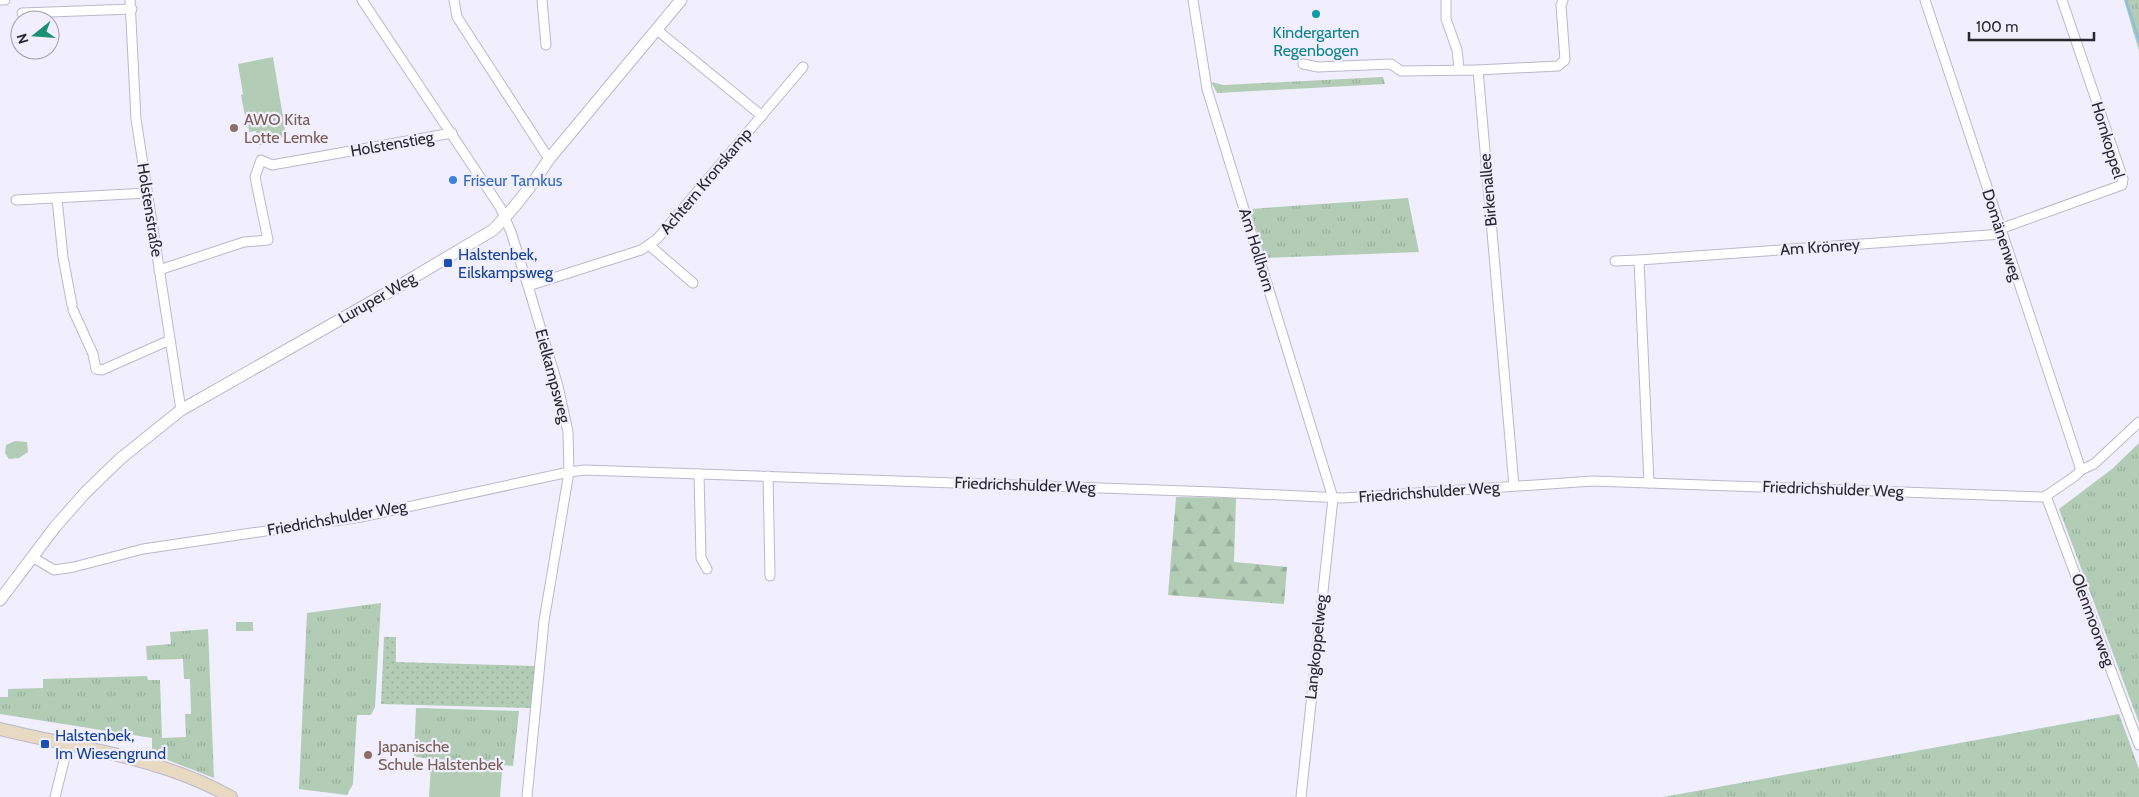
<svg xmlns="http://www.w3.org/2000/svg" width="2139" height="797" viewBox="0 0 2139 797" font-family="Cabin,sans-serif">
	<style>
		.grass { fill: url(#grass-tufts) }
		.forest { fill: url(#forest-firs) }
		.park { fill: #b2ccb6 }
		.garden { fill: url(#garden-dots) }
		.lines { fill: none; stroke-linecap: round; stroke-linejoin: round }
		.stream { stroke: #90bddc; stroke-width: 2.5 }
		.minor-casing { stroke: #bbb8ca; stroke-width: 11 }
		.tertiary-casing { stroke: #bbb8ca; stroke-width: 13 }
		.secondary-casing { stroke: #bbb8ca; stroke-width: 14 }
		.minor { stroke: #fff; stroke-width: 9 }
		.tertiary { stroke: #fff; stroke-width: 11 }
		.secondary { stroke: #e7d9c2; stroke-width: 12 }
		.culture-dot { fill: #0f9aa8; stroke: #f1effe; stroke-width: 2 }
		.education-dot { fill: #8d6e63; stroke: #f1effe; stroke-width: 2 }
		.shop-dot { fill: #3f7fe0; stroke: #f1effe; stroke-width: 2 }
		.transit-dot { fill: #1a4fb4; stroke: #f1effe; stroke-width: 2 }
		.labels { text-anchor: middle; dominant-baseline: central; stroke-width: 4.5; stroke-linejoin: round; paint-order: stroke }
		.culture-label { font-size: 16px; fill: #0d838f; stroke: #f1effe }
		.education-label { font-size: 16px; fill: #785e54; stroke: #f1effe; text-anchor: start }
		.street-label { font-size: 16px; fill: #28272e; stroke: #f1effe }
		.shop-label { font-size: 16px; fill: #366cbe; stroke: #f1effe; text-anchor: start }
		.transit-label { font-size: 16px; fill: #164399; stroke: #f1effe; text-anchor: start }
	</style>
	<defs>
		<pattern id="grass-tufts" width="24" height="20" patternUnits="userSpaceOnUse" patternTransform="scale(1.25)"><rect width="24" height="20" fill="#b2ccb6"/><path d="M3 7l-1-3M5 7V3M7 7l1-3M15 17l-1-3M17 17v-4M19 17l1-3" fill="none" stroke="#99af9d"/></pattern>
		<pattern id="forest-firs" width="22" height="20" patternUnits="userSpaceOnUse" patternTransform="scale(1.25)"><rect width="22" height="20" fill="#b2ccb6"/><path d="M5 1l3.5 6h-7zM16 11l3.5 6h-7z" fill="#99af9d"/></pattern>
		<pattern id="garden-dots" width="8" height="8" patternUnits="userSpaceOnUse" patternTransform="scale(1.25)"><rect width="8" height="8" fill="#b2ccb6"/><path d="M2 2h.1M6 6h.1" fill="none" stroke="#99af9d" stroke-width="1.8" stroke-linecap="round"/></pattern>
	</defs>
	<rect width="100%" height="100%" fill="#f1effe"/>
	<g class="grass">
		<polygon points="2124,0 2139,0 2139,51"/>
		<polygon points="1383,77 1385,84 1217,93 1211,82 1224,85"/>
		<polygon points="1408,198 1419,252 1265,258 1250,209"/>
		<polygon points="2139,443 2139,723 2059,509 2112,469"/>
		<polygon points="381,603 375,707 371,715 357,715 353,784 347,795 299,789 307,613"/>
		<polygon points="208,629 214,778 152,754 152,738 0,714 0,697 8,697 8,689 43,688 43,679 147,676 148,680 160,680 162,738 186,737 185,714 191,714 190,679 184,679 183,659 147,660 146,646 171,644 170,632"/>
		<polygon points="416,708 519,711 513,766 414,757"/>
		<polygon points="2119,714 2139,769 2139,797 1663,797"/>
	</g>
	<polygon class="forest" points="1176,497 1236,498 1234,562 1287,567 1284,604 1168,595"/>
	<g class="park">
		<polygon points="273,57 286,135 272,143 259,145 256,131 249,132 248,121 246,121 241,95 243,94 238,64"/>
		<polygon points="15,441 27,442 28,452 19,458 9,459 5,453 6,445"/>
		<rect x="236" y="622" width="17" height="9"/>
		<polygon points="431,765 502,771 500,797 429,797"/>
	</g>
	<polygon class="garden" points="384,637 396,637 396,662 536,666 531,708 381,704"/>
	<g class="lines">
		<polyline class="stream" points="2126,0 2139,41"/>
		<defs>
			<g id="minor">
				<polyline points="0,0 5,0"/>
				<polyline points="130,0 136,119 181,410"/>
				<polyline points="362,0 500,207 511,232 528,286 558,386 568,432 569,472 544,621 527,797"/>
				<polyline points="454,0 457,17 549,159"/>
				<polyline points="542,0 546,45"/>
				<polyline points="1193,0 1207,89 1333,498 1301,797"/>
				<polyline points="1446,0 1446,19 1457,50 1459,69"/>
				<polyline points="1925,0 2081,470"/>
				<polyline points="22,13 132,9"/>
				<polyline points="657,30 762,116"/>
				<polyline points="1303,64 1318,67 1391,64 1401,71 1478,70 1514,486"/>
				<polyline points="1478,70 1558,66 1565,60 1561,5 1563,0"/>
				<polyline points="57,199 63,257 72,305"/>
				<polyline points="16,200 147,193"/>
				<polyline points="2000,229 2122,185 2123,179 2062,0"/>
				<polyline points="649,245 693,283"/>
				<polyline points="1615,261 1639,260"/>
				<polyline points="159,270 244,242 268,240 255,177 261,160 272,165 452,133"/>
				<polyline points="528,286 641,250 657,239 803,67"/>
				<polyline points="73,310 93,354 96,369 102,370 170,340"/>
				<polyline points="2081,470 2094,464 2139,422"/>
				<polyline points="699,474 701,558 707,569"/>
				<polyline points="768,476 770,576"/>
				<polyline points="1649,483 1639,260 2002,234"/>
				<polyline points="2046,496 2139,745"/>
				<polyline points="34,558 54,570 74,567 143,549 361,517 569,472 585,470 1214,492 1343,498 1593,481 2042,497 2046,496 2075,476 2081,470"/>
				<polyline points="55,797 68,745"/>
			</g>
			<path id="tertiary" d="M0,600L55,527L85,493L120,459L181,410L394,289L493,230C514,209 533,184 549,159L681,0"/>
			<path id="secondary" d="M0,729C77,748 161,757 231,797"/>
		</defs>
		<use href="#minor" class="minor-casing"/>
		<use href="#tertiary" class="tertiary-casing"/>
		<use href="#secondary" class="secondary-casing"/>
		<use href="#minor" class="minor"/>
		<use href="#tertiary" class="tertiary"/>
		<use href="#secondary" class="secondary"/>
	</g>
	<circle class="culture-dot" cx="1316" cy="14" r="5"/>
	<g class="education-dot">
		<circle cx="234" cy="128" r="5"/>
		<circle cx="368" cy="755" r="5"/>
	</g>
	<circle class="shop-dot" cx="453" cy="180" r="5"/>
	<g class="transit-dot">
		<rect x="443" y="258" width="10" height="10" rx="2.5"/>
		<rect x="40" y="739" width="10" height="10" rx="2.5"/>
	</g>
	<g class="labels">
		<g class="culture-label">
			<text x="1316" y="32">Kindergarten<tspan x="1316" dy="18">Regenbogen</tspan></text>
		</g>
		<g class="education-label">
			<text x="244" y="119">AWO Kita<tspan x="244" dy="18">Lotte Lemke</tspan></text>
			<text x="378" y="746">Japanische<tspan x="378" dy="18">Schule Halstenbek</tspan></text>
		</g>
		<g class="street-label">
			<text transform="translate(2108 140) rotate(73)">Hornkoppel</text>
			<text transform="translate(392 144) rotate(-10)">Holstenstieg</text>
			<text transform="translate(706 181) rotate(-50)">Achtern Kronskamp</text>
			<text transform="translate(1488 190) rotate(-95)">Birkenallee</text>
			<text transform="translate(150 210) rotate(81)">Holstenstraße</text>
			<text transform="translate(2002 235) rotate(72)">Domänenweg</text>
			<text transform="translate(1820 247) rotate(-4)">Am Krönrey</text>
			<text transform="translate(1257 250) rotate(73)">Am Hollhorn</text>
			<text transform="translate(377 298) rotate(-30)">Luruper Weg</text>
			<text transform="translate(553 376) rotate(75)">Eielkampsweg</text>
			<text transform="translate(1025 485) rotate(2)">Friedrichshulder Weg</text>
			<text transform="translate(1833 489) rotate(2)">Friedrichshulder Weg</text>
			<text transform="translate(1429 492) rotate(-4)">Friedrichshulder Weg</text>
			<text transform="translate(337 518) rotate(-10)">Friedrichshulder Weg</text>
			<text transform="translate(2093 620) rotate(70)">Olenmoorweg</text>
			<text transform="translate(1316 647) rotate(-84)">Langkoppelweg</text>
		</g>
		<g class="shop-label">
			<text x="463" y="180">Friseur Tamkus</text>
		</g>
		<g class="transit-label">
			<text x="458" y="254">Halstenbek,<tspan x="458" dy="18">Eilskampsweg</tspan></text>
			<text x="55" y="735">Halstenbek,<tspan x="55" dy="18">Im Wiesengrund</tspan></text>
		</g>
	</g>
	<g transform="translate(35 35) rotate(253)"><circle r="24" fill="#f1effe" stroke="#a19fab"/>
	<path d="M0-4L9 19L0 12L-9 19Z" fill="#1c9072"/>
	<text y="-8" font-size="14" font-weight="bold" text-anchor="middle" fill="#28272e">N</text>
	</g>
	<path d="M1969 32v8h125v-8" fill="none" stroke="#28272e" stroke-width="2.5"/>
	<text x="1976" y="32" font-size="15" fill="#28272e" stroke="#f1effe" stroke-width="4" paint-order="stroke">100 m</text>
</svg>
